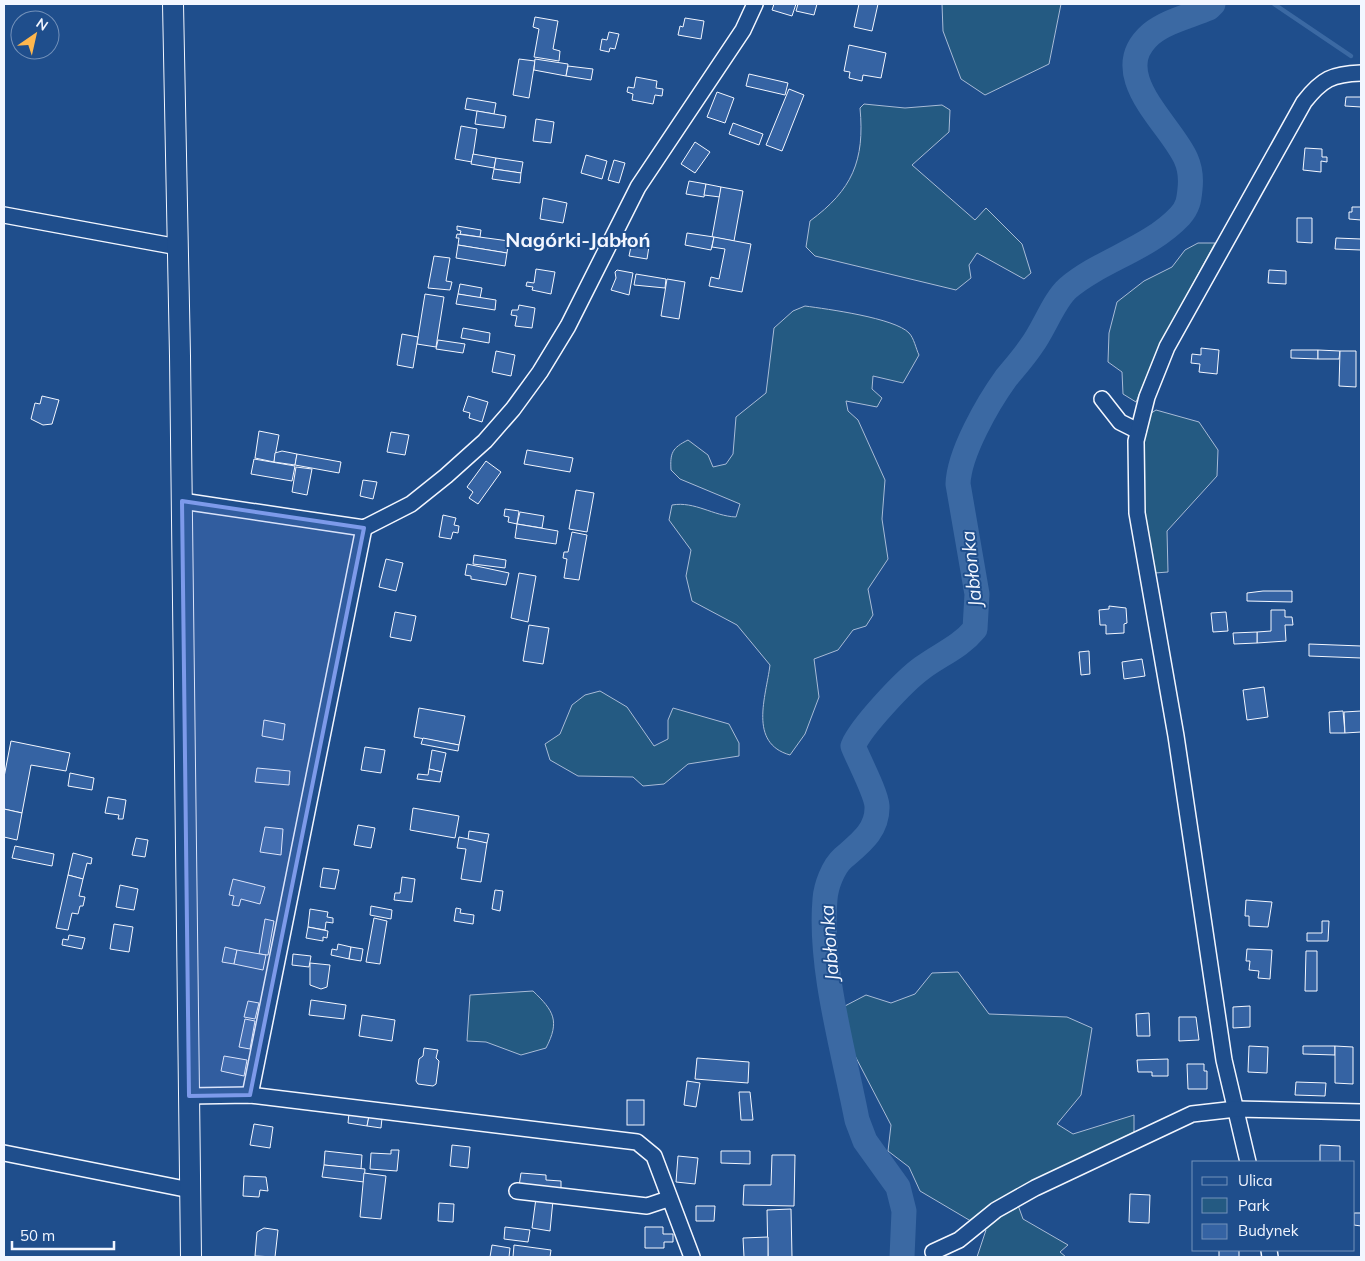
<svg xmlns="http://www.w3.org/2000/svg" width="1365" height="1261" viewBox="0 0 1365 1261" font-family="Mulish,sans-serif">
	<style>
		.green { fill: #245a82; stroke: #a8bbd7 }
		.lines { fill: none; stroke-linecap: round; stroke-linejoin: round }
		.stream { stroke: #3b69a3; stroke-width: 4.5 }
		.river { stroke: #3b69a3; stroke-width: 25 }
		.building { fill: #3563a3; stroke: #f2f6ff }
		.minor-casing { stroke: #f2f6ff; stroke-width: 18 }
		.major-casing { stroke: #f2f6ff; stroke-width: 22 }
		.minor { stroke: #1f4e8c; stroke-width: 15 }
		.major { stroke: #1f4e8c; stroke-width: 20 }
		.marked { fill: #7d9aea; fill-opacity: 0.2; stroke: #7d9aea; stroke-width: 4; stroke-linejoin: round }
		.labels { text-anchor: middle; dominant-baseline: central; stroke-width: 4; stroke-linejoin: round; paint-order: stroke }
		.water-label { font-size: 19px; font-style: italic; fill: #f2f6ff; stroke: #1f4e8c }
		.quarter-label { font-size: 20px; font-weight: bold; fill: #f2f6ff; stroke: #1f4e8c }
	</style>
	<rect width="100%" height="100%" fill="#1f4e8c"/>
	<g class="green">
		<polygon points="942,4 1061,4 1049,64 985,95 961,79 943,31"/>
		<path d="M864,104L905,108L942,105L950,110L949,132L912,165L975,220L986,208L1022,244L1031,273L1024,279L977,253L969,265L971,278L956,290L815,256L806,247L810,221C852,190 865,161 860,108Z"/>
		<polygon points="1198,243 1215,243 1160,345 1136,402 1123,394 1122,372 1108,362 1109,333 1117,302 1144,281 1172,267 1185,250"/>
		<path d="M805,306C827,309 895,318 909,333C914,338 916,349 919,355L903,383L873,376L872,389L882,398L877,407L846,401L848,411L858,420L885,480L882,519L888,559L868,589L873,615L866,626L853,630L838,650L814,659L819,697L805,734L790,755C748,743 766,697 770,665L737,625L692,601L686,576L691,550L669,520L672,505C695,501 713,516 736,517L740,504L680,479L671,470C670,453 672,448 688,440L708,455L713,467L726,464L733,454L736,417L766,393L774,328L793,311Z"/>
		<polygon points="1156,410 1199,422 1218,450 1217,476 1167,531 1168,572 1155,573 1140,515 1139,470 1145,417"/>
		<polygon points="600,691 627,707 654,746 668,739 668,720 673,708 729,724 739,743 739,756 688,764 664,784 643,786 633,777 578,776 550,760 545,744 560,734 572,705 585,695"/>
		<polygon points="958,972 989,1014 1067,1017 1092,1028 1081,1095 1057,1124 1073,1134 1134,1115 1134,1132 1014,1194 1023,1219 1068,1245 1060,1252 1066,1257 977,1257 986,1230 920,1191 909,1167 888,1151 891,1125 853,1052 843,1007 866,995 891,1003 915,994 932,973"/>
		<path d="M533,991C554,1011 560,1021 546,1048L521,1055L486,1042L467,1041L470,995Z"/>
	</g>
	<g class="lines">
		<polyline class="stream" points="1274,4 1351,56"/>
		<path class="river" d="M902,1257L904,1211L898,1187L865,1141L857,1120C844,1052 819,968 825,899C826,886 833,867 843,858C859,844 878,831 877,806C876,793 859,761 853,746C861,727 904,681 922,668C941,654 960,647 975,629L977,594L958,484C959,453 988,403 1006,378C1015,367 1024,357 1032,345C1044,329 1054,300 1068,288C1101,260 1149,249 1180,216C1188,207 1189,200 1190,189C1191,180 1190,168 1186,159C1171,124 1105,74 1151,34C1167,21 1190,16 1209,8L1213,4"/>
	</g>
	<g class="building">
		<polygon points="774,4 796,4 792,16 772,10"/>
		<polygon points="798,4 817,4 814,15 796,11"/>
		<polygon points="859,4 878,4 872,31 854,27"/>
		<polygon points="535,17 558,21 553,49 560,51 559,61 534,57 539,29 533,27"/>
		<polygon points="685,18 704,21 701,39 678,35 680,26 683,27"/>
		<polygon points="609,32 619,34 615,49 610,48 609,52 600,50 602,39 607,40"/>
		<polygon points="849,45 886,53 881,78 863,75 862,81 849,78 850,72 844,71"/>
		<polygon points="519,59 535,61 529,98 513,95"/>
		<polygon points="535,59 568,64 566,76 534,70"/>
		<polygon points="568,66 593,69 591,80 566,76"/>
		<polygon points="749,74 788,83 785,95 746,86"/>
		<polygon points="636,77 657,81 656,88 663,89 662,96 655,95 653,104 632,100 633,94 627,92 628,87 634,88"/>
		<polygon points="789,89 804,95 782,151 766,145"/>
		<polygon points="717,92 734,98 725,123 707,117"/>
		<polygon points="1346,97 1361,97 1361,107 1345,106"/>
		<polygon points="467,98 496,103 494,114 465,109"/>
		<polygon points="477,111 506,116 504,128 475,124"/>
		<polygon points="536,119 554,122 551,143 533,141"/>
		<polygon points="733,123 763,134 759,145 729,134"/>
		<polygon points="461,126 477,129 472,162 455,159"/>
		<polygon points="695,142 710,152 695,173 681,164"/>
		<polygon points="1305,148 1322,149 1322,157 1327,157 1327,162 1321,161 1321,172 1303,170"/>
		<polygon points="473,154 496,158 494,168 471,164"/>
		<polygon points="586,155 607,161 602,179 581,173"/>
		<polygon points="496,158 523,162 521,173 494,169"/>
		<polygon points="614,160 625,163 619,183 608,180"/>
		<polygon points="494,169 521,173 520,183 492,179"/>
		<polygon points="689,181 706,184 704,197 686,194"/>
		<polygon points="706,184 721,187 720,197 704,195"/>
		<polygon points="721,187 743,191 734,241 712,237"/>
		<polygon points="543,198 567,203 563,223 540,219"/>
		<polygon points="1352,207 1361,207 1361,220 1349,219 1349,212 1352,212"/>
		<polygon points="1297,218 1312,218 1312,243 1297,242"/>
		<polygon points="457,226 481,230 480,237 460,234 461,231 457,230"/>
		<polygon points="687,233 714,237 711,250 685,245"/>
		<polygon points="457,234 509,241 507,253 458,245 459,238 456,238"/>
		<polygon points="633,237 650,240 647,259 629,256"/>
		<polygon points="714,237 751,244 742,292 709,286 711,277 719,279 725,249 712,247"/>
		<polygon points="1336,238 1361,239 1361,250 1335,249"/>
		<polygon points="458,245 507,253 505,266 456,258"/>
		<polygon points="434,256 450,258 446,281 452,282 450,290 428,288"/>
		<polygon points="536,269 555,272 551,294 532,290 533,287 526,286 527,282 534,283"/>
		<polygon points="617,270 633,273 629,295 611,290 616,278 615,272"/>
		<polygon points="1269,270 1286,271 1286,284 1268,283"/>
		<polygon points="636,274 666,279 665,288 634,285"/>
		<polygon points="667,279 685,282 679,319 661,316"/>
		<polygon points="460,284 482,288 480,298 458,294"/>
		<polygon points="425,294 444,297 436,347 417,344"/>
		<polygon points="458,294 496,300 495,310 456,304"/>
		<polygon points="519,305 535,308 532,328 515,326 517,316 511,315 512,310 518,310"/>
		<polygon points="463,328 490,333 489,343 461,338"/>
		<polygon points="402,334 418,337 413,368 397,365"/>
		<polygon points="438,340 465,344 463,353 436,349"/>
		<polygon points="1201,348 1219,350 1217,374 1199,372 1200,364 1191,363 1192,354 1201,355"/>
		<polygon points="1291,350 1318,350 1318,359 1291,358"/>
		<polygon points="1318,350 1340,351 1339,359 1318,359"/>
		<polygon points="496,351 515,355 511,376 492,372"/>
		<polygon points="1340,351 1356,351 1356,387 1339,386"/>
		<polygon points="42,396 59,400 52,424 43,425 31,419 35,403 40,404"/>
		<polygon points="468,396 488,402 482,422 469,418 470,413 463,411"/>
		<polygon points="259,431 279,435 274,462 255,458"/>
		<polygon points="391,432 409,435 405,455 387,452"/>
		<polygon points="527,450 573,458 570,472 524,464"/>
		<polygon points="282,451 297,454 295,465 274,462 275,453"/>
		<polygon points="297,454 341,462 339,473 295,465"/>
		<polygon points="254,459 295,466 292,481 251,474"/>
		<polygon points="486,461 501,472 478,504 469,498 473,492 467,487"/>
		<polygon points="296,467 312,469 307,495 292,492"/>
		<polygon points="363,480 377,482 373,499 360,496"/>
		<polygon points="576,490 594,493 587,532 569,529"/>
		<polygon points="505,509 519,511 517,524 508,522 509,517 504,516"/>
		<polygon points="520,512 544,516 542,528 517,524"/>
		<polygon points="443,515 456,518 454,525 459,526 458,533 453,532 451,539 439,537"/>
		<polygon points="517,524 558,531 556,544 515,538"/>
		<polygon points="572,532 587,535 579,580 564,578 567,559 563,558 564,552 568,552"/>
		<polygon points="474,555 506,560 505,568 473,564"/>
		<polygon points="386,559 403,563 396,591 379,587"/>
		<polygon points="467,564 509,573 506,585 471,579 471,576 465,575"/>
		<polygon points="519,573 536,576 528,622 511,618"/>
		<polygon points="1263,591 1292,591 1292,602 1247,601 1247,593"/>
		<polygon points="1109,606 1126,608 1127,623 1124,624 1124,633 1106,634 1106,625 1100,625 1099,610 1109,609"/>
		<polygon points="1271,610 1285,610 1285,617 1292,617 1293,625 1285,625 1286,641 1257,643 1257,632 1271,631"/>
		<polygon points="395,612 416,616 411,641 390,637"/>
		<polygon points="1226,612 1228,631 1213,632 1211,613"/>
		<polygon points="529,625 549,628 543,664 523,661"/>
		<polygon points="1257,632 1257,643 1234,644 1233,633"/>
		<polygon points="1309,644 1361,646 1361,658 1309,656"/>
		<polygon points="1089,651 1090,674 1081,675 1079,652"/>
		<polygon points="1142,659 1145,676 1124,679 1122,662"/>
		<polygon points="1264,687 1268,717 1247,720 1243,690"/>
		<polygon points="419,708 465,716 459,745 414,737"/>
		<polygon points="1343,711 1345,733 1330,733 1329,712"/>
		<polygon points="1361,711 1361,732 1345,733 1344,712"/>
		<polygon points="264,720 285,724 283,740 262,736"/>
		<polygon points="423,738 459,745 458,751 421,744"/>
		<polygon points="11,741 70,753 66,771 31,765 22,813 4,809 4,777"/>
		<polygon points="365,747 385,750 381,773 361,770"/>
		<polygon points="432,750 446,753 442,772 429,769"/>
		<polygon points="257,768 290,771 289,785 255,782"/>
		<polygon points="429,769 442,772 440,782 417,779 418,774 428,775"/>
		<polygon points="70,773 94,778 92,790 68,786"/>
		<polygon points="108,797 126,800 123,819 118,819 119,815 105,813"/>
		<polygon points="413,808 459,816 455,838 410,830"/>
		<polygon points="4,809 22,813 17,840 4,837"/>
		<polygon points="358,825 375,828 371,848 354,845"/>
		<polygon points="265,827 283,829 281,855 260,852"/>
		<polygon points="469,831 489,834 487,843 468,840"/>
		<polygon points="459,837 487,843 481,882 461,879 466,849 457,848"/>
		<polygon points="136,838 148,840 145,857 132,855"/>
		<polygon points="15,846 54,854 52,866 12,858"/>
		<polygon points="73,853 92,858 91,864 87,863 83,879 68,875"/>
		<polygon points="323,868 339,870 335,889 320,887"/>
		<polygon points="68,875 83,879 79,896 85,897 83,906 80,906 78,914 72,913 68,930 56,928"/>
		<polygon points="402,877 415,879 412,902 394,900 395,893 400,893"/>
		<polygon points="233,879 265,887 260,904 241,899 239,906 232,905 234,896 229,895"/>
		<polygon points="120,885 138,889 134,910 116,907"/>
		<polygon points="495,890 503,891 500,911 492,909"/>
		<polygon points="1246,900 1272,902 1268,927 1249,926 1249,916 1245,916"/>
		<polygon points="371,906 392,910 391,919 370,915"/>
		<polygon points="456,908 461,909 460,913 474,915 473,924 454,921"/>
		<polygon points="310,909 328,912 327,917 333,918 333,923 326,922 325,930 308,927"/>
		<polygon points="374,918 387,921 380,964 366,962"/>
		<polygon points="265,919 274,921 268,955 259,954"/>
		<polygon points="1322,921 1329,921 1328,941 1307,941 1307,933 1322,933"/>
		<polygon points="114,924 133,927 129,952 110,949"/>
		<polygon points="308,927 328,931 327,938 323,937 323,941 306,938"/>
		<polygon points="69,935 85,938 82,949 62,945 63,939 68,940"/>
		<polygon points="338,944 351,947 349,959 331,955 332,949 337,950"/>
		<polygon points="225,947 237,950 234,964 222,962"/>
		<polygon points="351,947 363,949 361,961 349,959"/>
		<polygon points="1247,949 1272,950 1270,979 1258,978 1259,971 1249,970 1250,961 1246,961"/>
		<polygon points="237,950 266,955 263,970 234,964"/>
		<polygon points="1306,951 1317,951 1317,991 1305,991"/>
		<polygon points="293,954 311,956 309,967 292,965"/>
		<polygon points="310,963 330,965 327,987 321,989 310,985"/>
		<polygon points="311,1000 346,1005 344,1019 309,1015"/>
		<polygon points="248,1001 259,1003 255,1019 244,1017"/>
		<polygon points="1250,1006 1250,1027 1233,1028 1233,1007"/>
		<polygon points="1149,1013 1150,1036 1137,1036 1136,1014"/>
		<polygon points="362,1015 395,1020 392,1041 359,1036"/>
		<polygon points="1179,1017 1196,1017 1199,1040 1179,1041"/>
		<polygon points="245,1019 255,1021 250,1049 239,1047"/>
		<polygon points="1249,1046 1268,1047 1267,1073 1248,1072"/>
		<polygon points="1303,1046 1335,1046 1335,1055 1303,1054"/>
		<polygon points="1335,1046 1353,1047 1353,1084 1335,1083"/>
		<polygon points="424,1048 438,1050 436,1058 439,1061 436,1084 433,1086 418,1084 416,1081 419,1059 423,1056"/>
		<polygon points="224,1056 247,1060 244,1076 221,1071"/>
		<polygon points="697,1058 749,1062 748,1083 695,1079"/>
		<polygon points="1168,1059 1168,1076 1152,1076 1152,1072 1138,1072 1137,1060"/>
		<polygon points="1187,1064 1204,1064 1204,1071 1207,1071 1207,1089 1188,1089"/>
		<polygon points="687,1081 700,1083 696,1107 684,1105"/>
		<polygon points="1296,1082 1326,1083 1325,1096 1295,1095"/>
		<polygon points="739,1092 750,1092 753,1120 741,1120"/>
		<rect x="627" y="1100" width="17" height="25"/>
		<polygon points="349,1113 369,1116 367,1126 348,1123"/>
		<polygon points="369,1116 382,1118 381,1128 367,1126"/>
		<polygon points="254,1124 273,1127 270,1148 250,1145"/>
		<polygon points="452,1145 470,1147 468,1168 450,1166"/>
		<polygon points="1320,1145 1340,1146 1340,1162 1320,1162"/>
		<polygon points="391,1150 399,1150 397,1171 370,1169 371,1153 391,1154"/>
		<polygon points="325,1151 362,1155 361,1169 324,1165"/>
		<polygon points="721,1151 750,1151 750,1164 721,1163"/>
		<polygon points="772,1155 795,1155 794,1206 743,1205 744,1185 771,1185"/>
		<polygon points="678,1156 698,1158 695,1184 676,1182"/>
		<polygon points="324,1165 365,1169 364,1182 322,1177"/>
		<polygon points="364,1173 386,1176 381,1219 360,1217"/>
		<polygon points="521,1173 546,1175 546,1180 561,1181 561,1190 519,1186"/>
		<polygon points="244,1176 266,1177 268,1191 260,1190 259,1197 243,1196"/>
		<polygon points="1130,1194 1150,1195 1149,1223 1129,1222"/>
		<polygon points="536,1198 553,1200 550,1231 532,1228"/>
		<polygon points="439,1203 454,1204 453,1222 438,1221"/>
		<polygon points="696,1206 715,1206 714,1221 696,1221"/>
		<polygon points="791,1209 792,1257 768,1257 767,1210"/>
		<polygon points="1354,1213 1361,1213 1361,1226 1354,1225"/>
		<polygon points="505,1227 530,1230 528,1242 504,1239"/>
		<polygon points="645,1227 663,1227 663,1234 673,1234 673,1242 664,1242 664,1248 645,1248"/>
		<polygon points="264,1228 278,1230 275,1257 255,1256 257,1232"/>
		<polygon points="768,1237 768,1257 744,1257 743,1238"/>
		<polygon points="492,1245 510,1248 509,1257 490,1257"/>
		<polygon points="514,1245 551,1250 550,1257 513,1257"/>
		<rect x="1219" y="1250" width="20" height="7"/>
	</g>
	<g class="lines">
		<defs>
			<g id="minor">
				<polyline points="4,215 178,247"/>
				<polyline points="1102,399 1120,422 1138,431"/>
				<polyline points="182,501 364,528 411,504 446,476 485,441 513,409 540,372 568,326 638,187 743,30 755,4"/>
				<polyline points="250,1095 364,528"/>
				<polyline points="189,1096 250,1095 637,1142 654,1156 692,1257"/>
				<polyline points="4,1153 190,1190"/>
				<path d="M1248,1162L1224,1060L1176,736L1137,513L1136,441L1147,397L1167,347L1304,102C1322,79 1332,74 1361,73"/>
				<polyline points="517,1191 647,1206 668,1199"/>
				<polyline points="1269,1250 1270,1257"/>
				<polyline points="933,1252 959,1240 996,1210 1035,1188 1192,1114 1236,1109 1361,1112"/>
			</g>
			<polyline id="major" points="173,4 180,356 191,1257"/>
		</defs>
		<use href="#minor" class="minor-casing"/>
		<use href="#major" class="major-casing"/>
		<use href="#minor" class="minor"/>
		<use href="#major" class="major"/>
	</g>
	<path class="marked" d="M182,501L364,528L250,1095L189,1096Z"/>
	<g class="labels">
		<g class="water-label">
			<text transform="translate(971 569) rotate(-96)">Jabłonka</text>
			<text transform="translate(829 943) rotate(-94)">Jabłonka</text>
		</g>
		<g class="quarter-label">
			<text x="578" y="239">Nagórki-Jabłoń</text>
		</g>
	</g>
	<rect width="1365" height="1261" fill="none" stroke="#f2f6ff" stroke-width="10"/>
	<rect x="1192" y="1161" width="162" height="90" fill="#1f4e8c" stroke="#7391ba"/>
	<rect x="1202" y="1177" width="25" height="8" fill="#1f4e8c" stroke="#7391ba"/>
	<text x="1238" y="1186" font-size="15" fill="#f2f6ff">Ulica</text>
	<rect x="1202" y="1198" width="25" height="15" fill="#245a82" stroke="#7391ba"/>
	<text x="1238" y="1211" font-size="15" fill="#f2f6ff">Park</text>
	<rect x="1202" y="1224" width="25" height="15" fill="#3563a3" stroke="#7391ba"/>
	<text x="1238" y="1236" font-size="15" fill="#f2f6ff">Budynek</text>
	<g transform="translate(35 35) rotate(34)"><circle r="24" fill="#1f4e8c" stroke="#7391ba"/>
	<path d="M0-4L9 19L0 12L-9 19Z" fill="#ffb74d"/>
	<text y="-8" font-size="14" font-weight="bold" text-anchor="middle" fill="#f2f6ff">N</text>
	</g>
	<path d="M12 1241v8h102v-8" fill="none" stroke="#f2f6ff" stroke-width="2.5"/>
	<text x="20" y="1241" font-size="15" fill="#f2f6ff" stroke="#1f4e8c" stroke-width="4" paint-order="stroke">50 m</text>
</svg>
